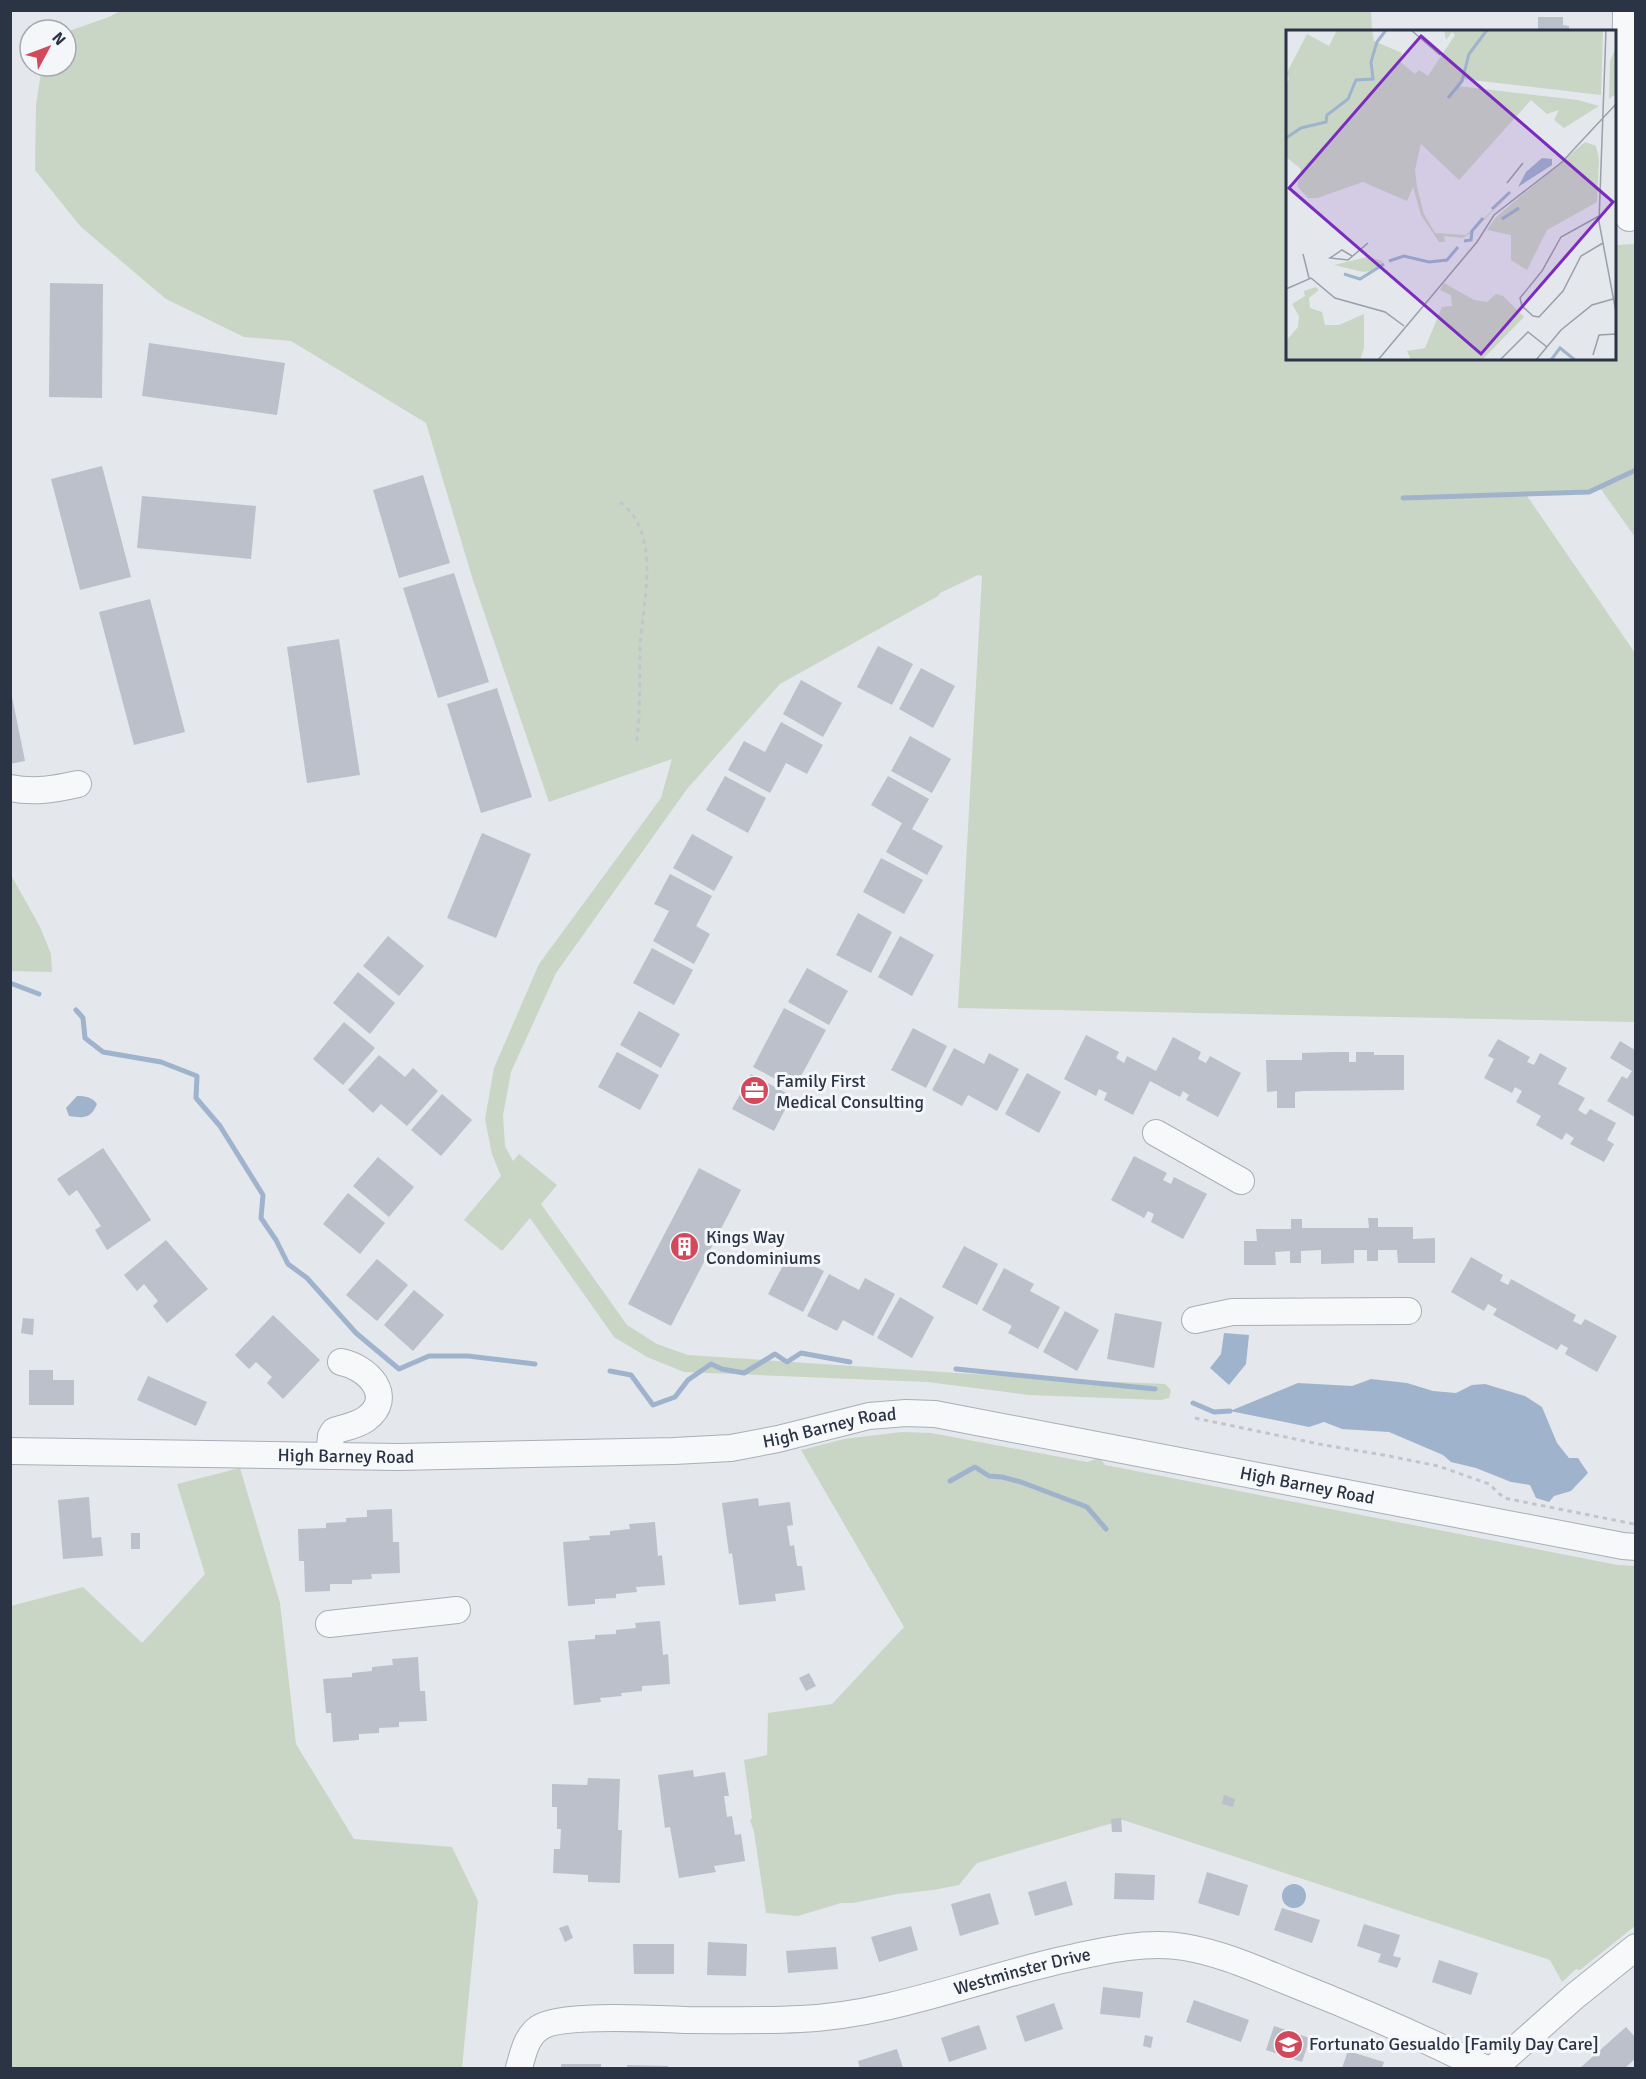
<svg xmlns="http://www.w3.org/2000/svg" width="1646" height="2079" viewBox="0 0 1646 2079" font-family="Signika,sans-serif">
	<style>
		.green { fill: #c9d6c5 }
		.water { fill: #9fb4cc }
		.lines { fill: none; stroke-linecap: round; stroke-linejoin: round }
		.stream { stroke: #9fb4cc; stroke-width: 5 }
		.building { fill: #bbc0ca }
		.minor-casing { stroke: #a9aeb7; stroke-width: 28 }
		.path { stroke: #c2c5cb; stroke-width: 3; stroke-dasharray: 4.5 4.5; stroke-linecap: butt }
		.minor { stroke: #f7f8fa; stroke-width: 26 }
		.labels { text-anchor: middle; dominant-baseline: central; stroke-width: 6; stroke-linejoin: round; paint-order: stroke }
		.poi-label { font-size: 18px; fill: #2b3445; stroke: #f4f6f9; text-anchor: start }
		.street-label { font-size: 18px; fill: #2b3445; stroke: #f4f6f9 }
		.inset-river { fill: none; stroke: #9fb4cc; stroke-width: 3 }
		.inset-road { fill: none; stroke: #9a9fa9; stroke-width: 1.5 }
		.view { fill: #7b2cbf; fill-opacity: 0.15; stroke: #7b2cbf; stroke-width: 3 }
		.inset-edge { fill: none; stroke: #2b3445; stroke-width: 3 }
	</style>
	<rect width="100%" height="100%" fill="#e4e7ec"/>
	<g class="green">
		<polygon points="120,11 1371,11 1372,31 1288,32 1288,358 1614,358 1615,245 1635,244 1635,537 1600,488 1588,490 1525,493 1635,653 1635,1022 958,1008 982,576 978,575 940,593 938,596 780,684 687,789 556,973 511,1072 503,1115 505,1146 513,1161 519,1154 557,1185 541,1204 627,1325 657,1344 688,1355 1033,1378 1165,1384 1171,1390 1169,1398 1161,1400 1029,1395 928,1382 684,1372 647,1357 614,1337 530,1218 502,1251 464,1220 501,1176 492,1154 485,1119 494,1068 539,964 661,798 672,759 549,802 472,577 426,423 291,341 244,337 166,299 81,227 35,170 36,105 42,66 66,66 66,32 109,17"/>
		<polygon points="11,875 40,927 51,954 52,972 11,971"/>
		<polygon points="902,1432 931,1433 1087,1462 1100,1458 1105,1465 1618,1565 1635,1566 1635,1926 1580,1970 1576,1969 1562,1982 1550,1960 1123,1820 977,1863 959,1885 933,1890 897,1894 853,1903 841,1903 798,1916 766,1913 754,1832 750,1820 752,1818 744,1760 767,1755 768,1713 832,1704 904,1627 801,1450 844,1439"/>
		<polygon points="240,1468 280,1603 296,1744 354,1839 452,1847 478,1901 462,2068 11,2068 11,1606 83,1587 142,1643 205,1574 177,1484"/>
	</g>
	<g class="water">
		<path d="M77,1096C86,1096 92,1097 97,1104C91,1119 83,1118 69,1116L66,1108Z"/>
		<polygon points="1224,1333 1249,1335 1246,1364 1229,1385 1210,1368 1221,1354"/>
		<polygon points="1371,1379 1407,1383 1433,1391 1456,1393 1472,1385 1485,1384 1525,1396 1542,1407 1557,1443 1569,1458 1578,1458 1588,1473 1571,1491 1554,1496 1549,1502 1536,1498 1530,1485 1511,1482 1476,1468 1451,1462 1443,1455 1389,1432 1342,1429 1324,1422 1309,1427 1230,1411 1298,1383 1352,1386"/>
		<circle cx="1294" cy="1896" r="12"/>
	</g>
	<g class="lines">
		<g class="stream">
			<polyline points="1403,498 1589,492 1636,470"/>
			<polyline points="10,983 39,994"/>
			<polyline points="76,1010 83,1018 85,1038 103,1052 161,1062 197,1076 196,1098 220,1126 263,1195 261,1218 276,1240 288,1264 307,1278 356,1333 399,1369 429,1356 468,1356 535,1364"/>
			<polyline points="956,1369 1155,1389"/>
			<polyline points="610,1371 631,1375 653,1405 675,1397 688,1380 711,1364 722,1369 744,1373 775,1354 787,1362 801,1353 850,1362"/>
			<polyline points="1193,1403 1214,1412 1230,1411"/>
			<polyline points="950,1481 975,1467 989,1476 1002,1477 1021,1482 1087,1507 1106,1529"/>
		</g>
	</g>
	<g class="building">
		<polygon points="1538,17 1563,17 1563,25 1569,26 1569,32 1538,32"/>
		<polygon points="50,283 103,284 102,398 49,397"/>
		<polygon points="149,343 285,363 277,415 142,396"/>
		<polygon points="102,466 131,577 80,590 51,479"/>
		<polygon points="423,475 450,563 399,578 373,490"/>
		<polygon points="142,496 256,506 251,559 137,548"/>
		<polygon points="454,573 489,682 438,698 403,588"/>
		<polygon points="150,599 185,732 134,745 99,612"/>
		<polygon points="339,639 360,775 307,783 287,647"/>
		<polygon points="878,646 913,664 892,705 857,687"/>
		<polygon points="921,668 955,686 933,728 899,709"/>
		<polygon points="801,680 842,703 823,737 783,714"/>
		<polygon points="10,687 25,761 10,764"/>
		<polygon points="497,688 532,797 481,813 447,704"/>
		<polygon points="781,722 823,745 807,774 786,763 770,793 728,770 744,741 765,752"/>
		<polygon points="910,736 951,759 932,793 891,771"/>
		<polygon points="725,776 766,798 748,833 706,810"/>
		<polygon points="888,776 929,799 912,829 943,846 927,875 886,852 902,823 871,805"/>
		<polygon points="482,833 531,854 496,938 447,918"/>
		<polygon points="692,834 733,857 714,891 673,868"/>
		<polygon points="881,858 923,880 904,914 863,892"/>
		<polygon points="670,874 712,896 696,926 710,934 694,964 653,941 669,911 654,904"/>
		<polygon points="858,913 892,932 871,973 836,955"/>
		<polygon points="388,936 424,966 399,996 363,966"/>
		<polygon points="900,936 934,955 912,996 878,977"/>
		<polygon points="652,948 693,970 674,1005 633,983"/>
		<polygon points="807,968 848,991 829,1025 788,1002"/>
		<polygon points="358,972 395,1003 370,1034 333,1003"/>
		<polygon points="784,1008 826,1030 794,1089 753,1067"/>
		<polygon points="639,1011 680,1034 661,1068 620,1045"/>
		<polygon points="344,1022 375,1048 343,1085 313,1059"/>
		<polygon points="913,1028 947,1046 926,1088 891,1070"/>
		<polygon points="1086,1035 1119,1052 1116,1058 1124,1063 1127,1056 1156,1071 1173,1037 1201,1052 1198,1059 1206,1063 1210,1056 1241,1073 1218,1117 1186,1100 1189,1095 1183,1091 1180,1097 1150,1081 1133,1115 1104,1100 1107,1093 1099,1089 1096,1096 1064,1079"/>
		<polygon points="1498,1039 1530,1057 1527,1062 1534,1065 1540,1053 1567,1068 1558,1084 1585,1098 1578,1110 1586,1115 1590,1109 1616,1123 1607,1140 1614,1144 1604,1162 1570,1144 1574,1138 1566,1133 1562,1140 1536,1125 1541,1116 1516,1102 1522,1091 1515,1087 1512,1093 1484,1078 1494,1059 1488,1056"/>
		<polygon points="1620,1041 1635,1050 1635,1117 1607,1101 1622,1076 1627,1079 1632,1071 1610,1058"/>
		<polygon points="954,1048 984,1064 989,1053 1019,1069 997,1111 968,1095 962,1106 932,1090"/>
		<polygon points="617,1052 659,1075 640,1110 598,1087"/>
		<polygon points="1334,1052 1349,1052 1349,1062 1356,1062 1356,1052 1374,1052 1374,1055 1404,1055 1404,1090 1303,1091 1295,1092 1295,1108 1277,1108 1277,1091 1267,1092 1266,1060 1302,1060 1302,1053"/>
		<polygon points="379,1055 405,1077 413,1068 438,1091 407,1126 381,1104 373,1113 348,1090"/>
		<polygon points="1027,1073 1061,1092 1039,1133 1005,1114"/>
		<polygon points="751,1074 792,1096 774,1131 732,1109"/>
		<polygon points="442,1094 472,1120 441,1156 411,1130"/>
		<polygon points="103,1148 151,1220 107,1250 95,1230 101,1226 77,1190 69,1196 57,1179"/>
		<polygon points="1134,1156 1167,1173 1163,1180 1171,1184 1174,1177 1207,1194 1183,1239 1151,1222 1154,1214 1148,1211 1144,1218 1111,1200"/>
		<polygon points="378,1157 414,1187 389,1217 353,1186"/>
		<polygon points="699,1168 741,1190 671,1326 628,1304"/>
		<polygon points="348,1193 385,1223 360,1254 323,1224"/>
		<polygon points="1368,1218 1378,1218 1378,1227 1413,1227 1413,1239 1435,1238 1435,1263 1398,1263 1397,1250 1378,1250 1378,1261 1367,1261 1367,1250 1354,1250 1354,1263 1321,1264 1321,1250 1301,1251 1301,1263 1290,1263 1290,1251 1275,1252 1276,1265 1244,1265 1244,1241 1257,1241 1256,1229 1291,1229 1291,1219 1302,1219 1302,1228 1369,1228"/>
		<polygon points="166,1240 208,1289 167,1323 153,1306 158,1301 144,1284 137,1291 124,1275"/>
		<polygon points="964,1246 998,1264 977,1305 942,1287"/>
		<polygon points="789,1254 824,1271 803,1312 768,1294"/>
		<polygon points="1471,1257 1503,1275 1500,1281 1508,1285 1511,1279 1576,1315 1573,1321 1581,1325 1585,1319 1617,1336 1597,1372 1565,1354 1568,1348 1561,1344 1557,1350 1493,1315 1497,1309 1488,1304 1484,1311 1451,1292"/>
		<polygon points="377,1259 408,1285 377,1321 346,1295"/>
		<polygon points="1004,1268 1034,1284 1030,1291 1060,1307 1038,1349 1008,1333 1012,1326 982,1310"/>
		<polygon points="829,1274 859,1290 865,1278 895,1294 873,1336 843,1320 837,1331 807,1316"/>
		<polygon points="414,1290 444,1315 413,1351 384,1325"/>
		<polygon points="900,1297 934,1317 912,1358 877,1338"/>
		<polygon points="1065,1311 1099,1330 1077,1371 1043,1352"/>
		<polygon points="1115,1313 1162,1322 1154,1368 1107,1359"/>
		<polygon points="273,1315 320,1360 283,1399 267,1383 272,1377 256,1362 249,1369 235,1355"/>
		<polygon points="23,1318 34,1319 33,1335 21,1333"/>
		<polygon points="29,1370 53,1370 53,1380 74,1380 74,1405 29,1405"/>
		<polygon points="148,1376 207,1402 196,1426 137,1400"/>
		<polygon points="89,1497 92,1538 101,1537 103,1556 63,1559 58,1500"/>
		<polygon points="758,1498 759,1506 790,1502 793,1525 787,1526 790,1546 794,1545 797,1566 802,1566 805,1590 775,1594 776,1601 739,1605 732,1553 729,1554 722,1503"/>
		<polygon points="392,1509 393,1542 399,1542 400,1573 371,1574 372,1579 352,1580 352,1584 330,1584 330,1591 305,1592 304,1561 299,1561 298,1529 326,1528 326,1523 346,1522 346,1518 367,1517 367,1510"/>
		<polygon points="655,1522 658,1556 662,1555 665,1585 636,1587 637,1592 616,1594 616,1598 595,1599 595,1604 568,1606 563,1542 590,1540 589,1536 610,1535 610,1531 630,1529 629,1524"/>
		<rect x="131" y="1533" width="9" height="16"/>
		<polygon points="660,1621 663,1655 668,1654 670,1684 642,1686 642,1691 621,1693 622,1696 600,1698 601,1702 574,1705 568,1641 595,1639 595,1635 616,1634 616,1630 636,1628 635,1623"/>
		<polygon points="418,1657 420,1691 425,1691 427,1721 399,1722 399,1727 379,1728 379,1733 359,1734 359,1740 333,1742 331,1713 326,1713 323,1679 352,1677 352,1673 372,1671 372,1667 393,1665 392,1659"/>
		<polygon points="809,1673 816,1686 806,1691 799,1678"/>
		<polygon points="693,1770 694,1777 725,1772 729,1796 724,1796 727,1817 732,1816 735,1835 741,1834 745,1861 714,1866 716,1872 679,1878 670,1827 665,1828 658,1775"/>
		<polygon points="588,1778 620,1779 618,1830 622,1830 620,1883 588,1882 588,1875 553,1873 554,1849 560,1849 561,1829 557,1829 557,1807 552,1807 552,1784 587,1785"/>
		<polygon points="1224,1795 1235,1799 1233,1807 1222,1804"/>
		<polygon points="1121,1818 1122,1832 1112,1832 1111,1819"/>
		<polygon points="1207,1872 1248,1885 1239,1916 1198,1903"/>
		<polygon points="1115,1873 1155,1875 1154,1900 1114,1899"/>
		<polygon points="1066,1881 1073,1905 1035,1916 1028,1892"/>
		<polygon points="990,1893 999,1924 960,1936 951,1904"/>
		<polygon points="1282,1908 1320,1920 1312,1943 1274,1930"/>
		<polygon points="1364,1924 1400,1935 1393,1956 1401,1958 1397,1968 1378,1962 1381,1954 1357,1946"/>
		<polygon points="568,1925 573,1938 565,1942 559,1928"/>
		<polygon points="911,1926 918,1950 879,1962 871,1937"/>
		<polygon points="708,1942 747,1944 746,1976 707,1975"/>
		<polygon points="633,1944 674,1944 674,1974 634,1974"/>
		<polygon points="836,1947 838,1969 788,1973 786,1951"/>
		<polygon points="1439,1960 1478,1973 1471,1995 1432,1982"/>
		<polygon points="1103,1987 1143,1992 1140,2018 1100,2014"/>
		<polygon points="1194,2000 1249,2020 1241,2042 1186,2022"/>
		<polygon points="1054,2003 1063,2029 1025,2042 1016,2016"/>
		<polygon points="979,2025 987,2049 949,2062 941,2038"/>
		<polygon points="1274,2026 1310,2038 1302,2062 1266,2050"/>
		<polygon points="1626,2027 1635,2037 1635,2059 1625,2068 1580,2068"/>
		<polygon points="1145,2035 1153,2037 1151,2048 1143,2046"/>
		<polygon points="897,2049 903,2068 860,2068 858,2061"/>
		<polygon points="1348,2051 1384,2062 1382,2068 1342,2068"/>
		<rect x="561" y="2064" width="40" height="4"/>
		<polygon points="627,2065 668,2066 668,2068 627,2068"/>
	</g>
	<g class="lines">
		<defs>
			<g id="minor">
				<polyline points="1626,10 1625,173 1629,218"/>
				<path d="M10,788C35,793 55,789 78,784"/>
				<polyline points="1156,1133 1241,1181"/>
				<polyline points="1195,1320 1232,1312 1408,1311"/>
				<path id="s1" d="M10,1451L398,1457L674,1451L731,1448L778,1439L869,1416L906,1413L935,1414L1623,1546L1636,1547"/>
				<path d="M329,1456L331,1436L334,1431C345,1427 356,1426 366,1419C396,1397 368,1367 341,1362"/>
				<polyline points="329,1624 457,1610"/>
				<path id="s2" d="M519,2068C523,2054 526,2037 539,2028C559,2013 658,2019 687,2020C725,2020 763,2021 800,2019C893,2015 981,1977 1071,1958C1107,1950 1147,1941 1184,1947C1221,1953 1256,1969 1291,1983C1357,2009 1421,2037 1484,2068"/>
				<polyline points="1494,2068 1575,1996 1636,1947"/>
			</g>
		</defs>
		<use href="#minor" class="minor-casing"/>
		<g class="path">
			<path d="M620,502C624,506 630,510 633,515C658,552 642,607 640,648C639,680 641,713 636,745"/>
			<polyline points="1195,1418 1319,1444 1389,1456 1438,1466 1489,1484 1504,1498 1634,1524"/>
		</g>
		<use href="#minor" class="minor"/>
	</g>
	<defs>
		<symbol id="office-disc" viewBox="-11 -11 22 22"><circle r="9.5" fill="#d1495b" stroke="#f4f6f9"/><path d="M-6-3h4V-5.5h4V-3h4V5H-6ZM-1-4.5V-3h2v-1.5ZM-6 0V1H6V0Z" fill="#fff"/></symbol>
		<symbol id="building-disc" viewBox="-11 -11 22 22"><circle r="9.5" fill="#d1495b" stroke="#f4f6f9"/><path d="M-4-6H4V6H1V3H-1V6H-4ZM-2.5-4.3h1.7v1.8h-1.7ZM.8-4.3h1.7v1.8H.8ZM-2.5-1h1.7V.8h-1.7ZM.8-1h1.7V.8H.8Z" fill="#fff"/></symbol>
		<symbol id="school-disc" viewBox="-11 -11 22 22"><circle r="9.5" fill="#d1495b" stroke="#f4f6f9"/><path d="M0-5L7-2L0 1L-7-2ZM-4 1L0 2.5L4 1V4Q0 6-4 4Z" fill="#fff"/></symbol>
	</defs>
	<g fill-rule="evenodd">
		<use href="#office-disc" x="738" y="1074" width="33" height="33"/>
		<use href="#building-disc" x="668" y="1230" width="33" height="33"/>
		<use href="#school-disc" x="1272" y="2028" width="33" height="33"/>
	</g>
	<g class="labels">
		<g class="poi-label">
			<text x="776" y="1081">Family First<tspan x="776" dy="21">Medical Consulting</tspan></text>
			<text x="706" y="1237">Kings Way<tspan x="706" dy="21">Condominiums</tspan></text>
			<text x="1309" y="2044">Fortunato Gesualdo [Family Day Care]</text>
		</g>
		<g class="street-label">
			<text stroke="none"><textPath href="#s1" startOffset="822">High Barney Road</textPath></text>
			<text stroke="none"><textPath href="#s1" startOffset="336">High Barney Road</textPath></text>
			<text stroke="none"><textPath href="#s1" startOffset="1308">High Barney Road</textPath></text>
			<text stroke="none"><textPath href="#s2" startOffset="536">Westminster Drive</textPath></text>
		</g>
	</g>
	<g transform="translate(1286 30)">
		<rect width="330" height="330" fill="#e4e7ec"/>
		<path d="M51,0H86L88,11L116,23L113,31L129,44L133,40L142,46L169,5L166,2L160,10L158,0H317L315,65L177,49L171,56L292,70L313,76L278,98L268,90L273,80L261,84L245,70L173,150L135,114L129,140L131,157L138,184L149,203L180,205L226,162L184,204L176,208L158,206L159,212H153L135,185L127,157L121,171L77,152L31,168H22L11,156L15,139L0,127V55L3,48L0,44L21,4L43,16ZM330,17V64L323,69L324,31ZM299,112L310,116L313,129L311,172L261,200L241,240L225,230V205L201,200L210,187ZM81,227L97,231L91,240L77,242L48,235ZM158,253L188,270L201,272L210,264L217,266L238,287L196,330H125L121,321L139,318L156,277L166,276L165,265L154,260ZM30,257L33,260L23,268L24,278L36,282L39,295H53L78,284V318L74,330H0V311L12,297L13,286L6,274L19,266L18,261Z" fill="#c9d6c5"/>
		<path d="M256,128L266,129V135L232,157L240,142Z" fill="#9fb4cc"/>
		<path class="inset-river" d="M162,68L176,51L183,24L201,0M0,108L15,98L40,92L41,85L62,69L70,50L87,49L85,32L91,12L100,0M206,179L224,162M216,189L233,178M178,211L185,210L186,201L197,188M103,231L118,226L143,232L161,230L172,217M58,244L74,249L98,234M265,330L274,318L289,330"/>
		<path class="inset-road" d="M125,0L154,25M320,0L313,192L330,282M330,144V192M221,153L237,133M313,186L275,207L256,241L234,268L236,276L247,286L253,287L277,261L295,226L317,213M17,224L23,248M66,226L56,220L44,228L62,230L82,213M0,259L25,248L49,268L99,282L118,296M307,325L313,305L330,304M92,330L191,212L208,185L276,132L330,74M214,330L242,302L261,317M250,330L275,300L306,275L327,269"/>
		<path class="view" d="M135,6L327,172L195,324L3,158Z"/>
		<rect width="330" height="330" class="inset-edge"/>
	</g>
	<rect width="1646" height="2079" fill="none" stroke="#2b3445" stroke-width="24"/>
	<g transform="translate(48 48) rotate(49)"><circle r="28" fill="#f4f6f9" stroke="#a4a8b1" stroke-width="1.5"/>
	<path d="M0-4.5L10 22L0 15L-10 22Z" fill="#d1495b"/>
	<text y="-9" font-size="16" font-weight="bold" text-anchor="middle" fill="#2b3445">N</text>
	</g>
</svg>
